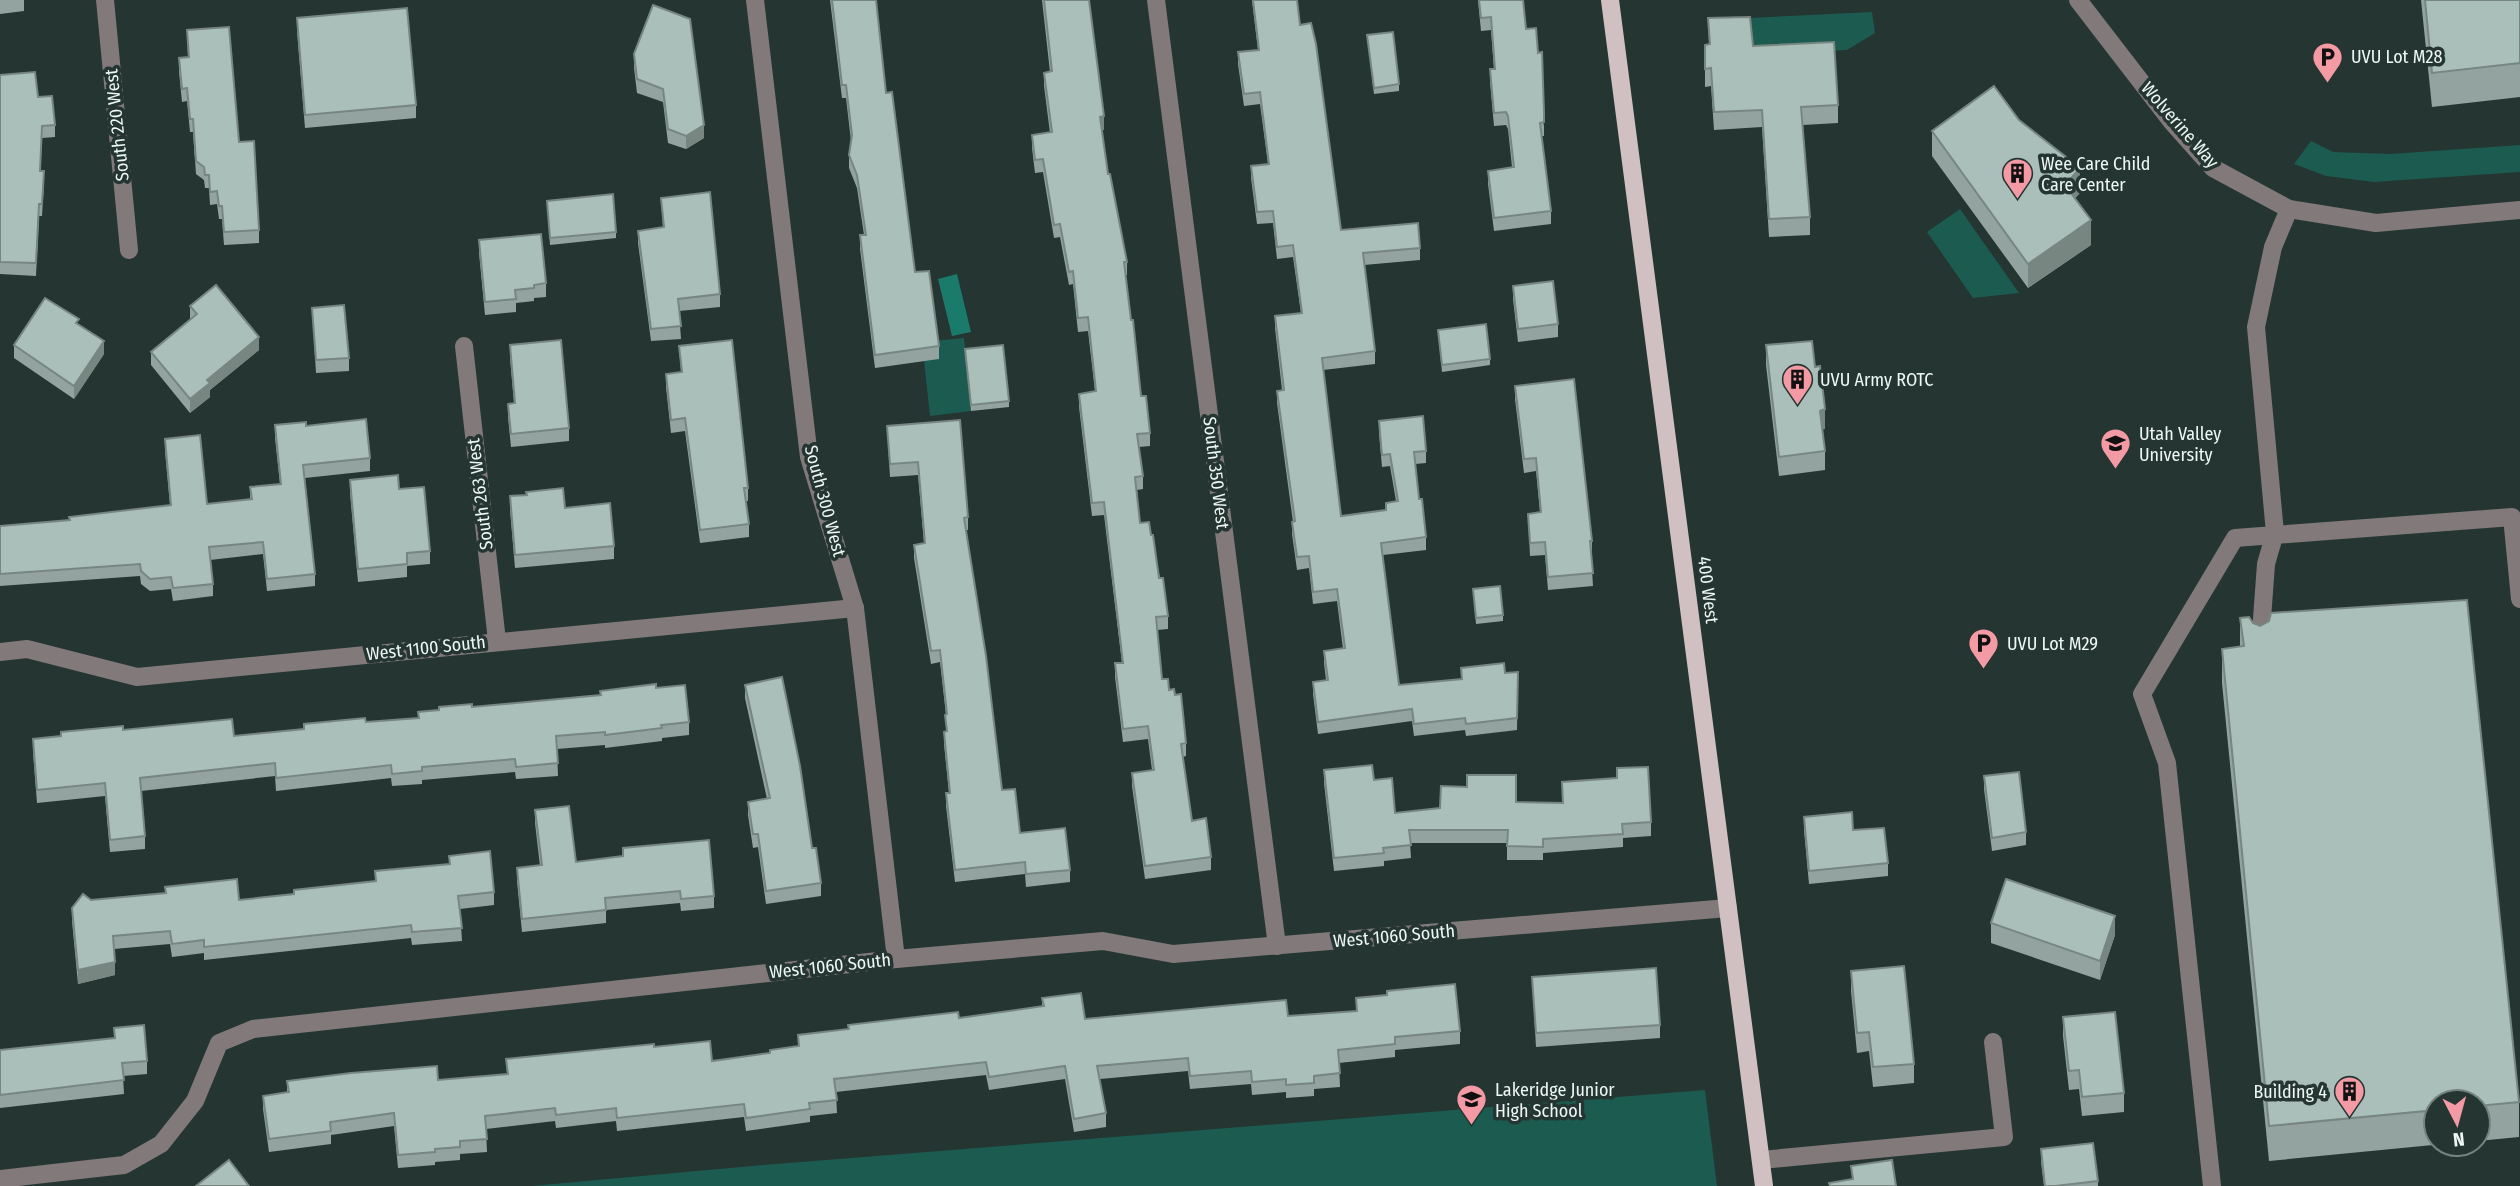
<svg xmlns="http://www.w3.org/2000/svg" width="2520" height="1186" viewBox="0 0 2520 1186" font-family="'Fira Sans Condensed',sans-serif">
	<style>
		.green { fill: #1c5b4f }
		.water { fill: #1b7b6a }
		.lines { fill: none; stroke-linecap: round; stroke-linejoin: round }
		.minor { stroke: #81797a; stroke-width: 18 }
		.major { stroke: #d1c0c2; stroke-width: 18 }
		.wall { fill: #93a4a0 }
		.shaded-wall { fill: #788682 }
		.building { fill: #abbfba; stroke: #788682; stroke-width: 2 }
		.labels { text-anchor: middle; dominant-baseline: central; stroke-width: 7; stroke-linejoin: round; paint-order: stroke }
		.poi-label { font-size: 18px; fill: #edf7f4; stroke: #253531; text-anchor: start }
		.street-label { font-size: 18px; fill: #edf7f4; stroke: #253531 }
	</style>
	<rect width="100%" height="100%" fill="#253531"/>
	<g class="green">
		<polygon points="1872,12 1875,33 1847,50 1752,55 1750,18"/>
		<polygon points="2311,141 2333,152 2390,154 2520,145 2520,172 2374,182 2326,176 2294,164"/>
		<polygon points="1960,209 2019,293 1973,298 1927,232"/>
		<polygon points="964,338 971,411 930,416 922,342"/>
		<polygon points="1705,1090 1717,1186 531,1186 763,1165"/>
	</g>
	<polygon class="water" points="957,274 971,332 952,336 938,279"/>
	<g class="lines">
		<g class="minor">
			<polyline points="105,0 129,250"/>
			<polyline points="755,0 809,457 855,608 896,959"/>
			<polyline points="1156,0 1277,946"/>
			<polyline points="2078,0 2172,122 2213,168 2289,209 2376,223 2520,210"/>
			<polyline points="464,346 497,641"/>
			<polyline points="2260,646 2266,564 2275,533 2256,327 2273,247 2289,209"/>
			<polyline points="0,652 27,649 137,677 855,608"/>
			<polyline points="1761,1160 2004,1137 1993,1042"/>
			<polyline points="0,1179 124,1165 161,1144 195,1101 219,1043 253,1029 896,959 1103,941 1173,954 1728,908"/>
			<polyline points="2212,1186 2167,763 2142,694 2235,538 2512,517 2520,599"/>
		</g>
		<polyline class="major" points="1610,0 1764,1186"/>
	</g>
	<g class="wall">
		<polygon points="0,0 24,0 24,11 0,14"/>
		<polygon points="830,0 876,0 886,93 915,272 939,346 939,359 875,368 860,249 860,235 864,235 857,188 849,168 849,155 851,141 846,98 842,98"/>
		<polygon points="1042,0 1089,0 1104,130 1102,130 1108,174 1127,262 1127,275 1125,275 1131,320 1141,396 1150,433 1150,446 1139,447 1143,476 1143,489 1137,490 1140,523 1151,535 1168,616 1168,629 1157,630 1162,679 1169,690 1175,695 1186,743 1186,756 1183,757 1192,821 1211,857 1211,870 1145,879 1132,786 1132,773 1152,770 1148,739 1123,742 1115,677 1115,663 1122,663 1104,515 1092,516 1079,407 1079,394 1095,391 1088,331 1078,332 1073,284 1069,285 1060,237 1054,238 1043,172 1035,173 1032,148 1032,135 1050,133 1044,86 1044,73 1050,72"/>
		<polygon points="1252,0 1297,0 1300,25 1341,230 1420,248 1420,260 1364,265 1375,351 1375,364 1323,370 1341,516 1386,510 1386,503 1396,501 1390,466 1382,467 1379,433 1379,421 1426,451 1426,463 1415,464 1419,499 1426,537 1426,550 1383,555 1399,685 1461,679 1461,668 1505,673 1518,672 1517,730 1466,736 1465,730 1414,736 1412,721 1318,734 1313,694 1313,682 1326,680 1324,663 1324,651 1343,649 1337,601 1313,604 1309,568 1297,570 1292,534 1293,522 1277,403 1277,391 1282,390 1275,328 1275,316 1301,313 1293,257 1277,259 1273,223 1257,224 1251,178 1251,166 1268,164 1260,104 1244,106 1238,64 1238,52 1258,50"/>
		<polygon points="1478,0 1523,0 1526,29 1544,126 1544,136 1542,136 1551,211 1551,224 1494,231 1488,184 1488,171 1512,167 1508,129 1506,125 1494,126 1490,82 1490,69 1494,69 1491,30 1481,31"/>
		<polygon points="2421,0 2520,0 2520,97 2432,107"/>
		<polygon points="297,18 416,105 416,118 305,128 297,31"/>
		<polygon points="1708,18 1753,46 1838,105 1838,123 1803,125 1810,217 1810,235 1769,237 1762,127 1714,130 1711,86 1705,87 1705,45 1709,44"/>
		<polygon points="187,30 239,142 259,230 259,243 224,245 222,219 219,219 217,204 210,205 209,188 205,188 204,180 196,174 193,132 190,132 187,101 182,102 179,72 179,58 188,58"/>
		<polygon points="1367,35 1399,84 1399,91 1374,94"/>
		<polygon points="634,54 704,138 686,149 668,143 663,102 637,93 634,68"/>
		<polygon points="0,75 38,97 55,125 55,137 42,138 40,171 44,183 42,216 39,216 36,276 0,274"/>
		<polygon points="2019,120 2080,193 2075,198 2091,245 2028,288 1932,156 1932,131"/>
		<polygon points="661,198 720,294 720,307 679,311 681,339 651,341 638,243 638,231 663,228"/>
		<polygon points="547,201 616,232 616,238 550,245"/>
		<polygon points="479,240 546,283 546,297 534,298 534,301 516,303 516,312 485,315 479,253"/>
		<polygon points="1513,286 1558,324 1558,337 1518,342 1513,299"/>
		<polygon points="190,306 259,350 210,390 210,397 190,413 151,365 151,352 190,319"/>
		<polygon points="312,308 349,358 349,371 316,373"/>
		<polygon points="79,325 104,354 74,399 14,358 14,345"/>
		<polygon points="1438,330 1490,359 1490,365 1442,372"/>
		<polygon points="510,345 569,428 569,441 511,447 508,417 508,404 514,403 510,358"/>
		<polygon points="1766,345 1815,367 1825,429 1822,429 1825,451 1825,470 1779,476 1766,365"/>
		<polygon points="679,346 748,488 748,501 746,501 749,524 749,537 700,543 685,431 671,433 666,387 666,374 681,372"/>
		<polygon points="965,349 1009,401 1009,407 971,411"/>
		<polygon points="1515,386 1592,541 1592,554 1591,554 1593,586 1548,590 1545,555 1530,556 1528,514 1540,512 1536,471 1524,473 1515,399"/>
		<polygon points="275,425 306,426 370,458 370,471 305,478 315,574 315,586 267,591 263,554 210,560 213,584 213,596 173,601 171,589 150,591 141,584 140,576 0,586 0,526 69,520 170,505 165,451 165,439 207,504 250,500 250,487 280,484 275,438"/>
		<polygon points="887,426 968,517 968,530 966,530 1002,790 1020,833 1070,870 1070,882 1026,887 1025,874 955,882 946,806 946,793 949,793 944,744 944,732 946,732 946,715 940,662 931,664 914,558 914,545 924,543 918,475 890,477"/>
		<polygon points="350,480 399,489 430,551 430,564 407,566 407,577 358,582 350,493"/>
		<polygon points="510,496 565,508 614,546 614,559 515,568 510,510"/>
		<polygon points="1473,589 1503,615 1503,621 1476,624"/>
		<polygon points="2240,618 2260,626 2519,1102 2519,1137 2478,1141 2478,1102 2436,1102 2436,1144 2443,1144 2269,1161 2222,683 2222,649 2240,647"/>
		<polygon points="745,685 812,848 821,883 821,896 766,904 758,847 753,848 748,815 748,802 767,799 745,698"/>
		<polygon points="656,688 689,722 689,735 662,738 662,741 605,748 605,745 557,749 558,776 516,779 515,772 422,780 422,784 392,786 391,778 276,791 275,776 141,791 145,836 145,849 110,852 105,796 37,803 33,752 33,739 123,730 234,736 418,718 472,707 600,695"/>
		<polygon points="1617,768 1651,822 1651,836 1623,838 1623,847 1543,853 1543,860 1507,860 1507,843 1410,843 1411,858 1384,861 1384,866 1334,871 1324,783 1324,770 1374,780 1395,813 1516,802 1562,803 1562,782 1617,778"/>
		<polygon points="1984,776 2026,832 2026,845 1992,851 1984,789"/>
		<polygon points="535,810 576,862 623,856 623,848 714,896 714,908 681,911 680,903 606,910 606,923 522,932 517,881 517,868 540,866 535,823"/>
		<polygon points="1804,817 1853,830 1888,863 1888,876 1809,884 1804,830"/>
		<polygon points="449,856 494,892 494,905 460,909 462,941 412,945 411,938 204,960 204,953 172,957 170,944 114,949 115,975 78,984 72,921 72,908 91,900 165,894 165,887 239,900 294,894 375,881 375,871 449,864"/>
		<polygon points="1991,923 2115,935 2100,980 1991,943"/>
		<polygon points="1851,971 1914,1064 1914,1083 1873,1087 1869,1051 1857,1053 1851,991"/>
		<polygon points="1532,977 1660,1025 1660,1038 1536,1047"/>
		<polygon points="1042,998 1085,1019 1288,1016 1356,1011 1356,998 1460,1031 1460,1044 1395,1050 1395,1057 1339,1063 1340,1087 1314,1089 1314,1096 1286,1098 1286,1092 1252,1095 1251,1084 1190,1089 1188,1071 1100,1079 1106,1113 1106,1127 1074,1132 1065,1079 989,1090 986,1075 836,1092 837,1113 810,1116 810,1122 746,1131 744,1117 617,1131 616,1121 556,1128 555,1121 486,1129 487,1152 460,1154 460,1160 435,1162 435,1165 398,1168 394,1126 331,1135 331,1144 269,1152 263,1109 263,1096 287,1092 287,1081 438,1080 507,1074 506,1059 654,1047 712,1061 770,1053 798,1046 798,1035 959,1018 1042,1006"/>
		<polygon points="2063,1017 2124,1093 2124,1112 2082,1116 2079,1089 2069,1090 2063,1036"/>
		<polygon points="114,1028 147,1061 147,1074 123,1076 124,1094 0,1108 0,1050 114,1038"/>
		<polygon points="2041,1149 2098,1181 2098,1186 2044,1186 2041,1162"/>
	</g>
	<g class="shaded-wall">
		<polygon points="1104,116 1104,130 1100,130 1100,117"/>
		<polygon points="704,125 704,138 686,149 686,136"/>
		<polygon points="2080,168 2080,193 2065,209 2065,185"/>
		<polygon points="2091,220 2091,245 2028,288 2028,264"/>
		<polygon points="259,337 259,350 210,390 210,397 190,413 190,399 207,380"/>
		<polygon points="104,341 104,354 74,399 74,386"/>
		<polygon points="1825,409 1825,429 1820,430 1820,411"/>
		<polygon points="2115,916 2115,935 2100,980 2100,961"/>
		<polygon points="115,962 115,975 78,984 78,970"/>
	</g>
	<g class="building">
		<polygon points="832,0 876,0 886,93 892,92 915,272 929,271 939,346 875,355 860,235 866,235 857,175 849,155 852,135 846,85 842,85"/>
		<polygon points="1044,0 1089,0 1104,116 1100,117 1108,174 1110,174 1127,262 1124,262 1131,320 1133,320 1141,396 1146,396 1150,433 1137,434 1143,476 1135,477 1140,523 1149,522 1151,535 1153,535 1159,578 1163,578 1168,616 1156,617 1162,679 1168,679 1169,690 1174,689 1175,695 1181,694 1186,743 1181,744 1192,821 1206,818 1211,857 1145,866 1132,773 1154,770 1148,726 1123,729 1115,663 1123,663 1104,502 1092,503 1079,394 1096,391 1088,317 1078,318 1073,271 1069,272 1060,224 1054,225 1043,159 1035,160 1032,135 1052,132 1044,73 1052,71"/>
		<polygon points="1253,0 1297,0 1300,25 1311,23 1316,44 1341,230 1418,223 1420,248 1363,253 1375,351 1322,358 1341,516 1386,510 1386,503 1398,501 1390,454 1382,455 1379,421 1423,416 1426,451 1414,452 1419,499 1422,499 1426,537 1381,543 1399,685 1462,679 1461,668 1504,663 1505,673 1518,672 1517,718 1466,724 1465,718 1414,724 1412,709 1318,722 1313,682 1328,680 1324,651 1345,648 1337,589 1313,592 1309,556 1297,557 1292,522 1295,521 1277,391 1284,390 1275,316 1302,313 1293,245 1277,247 1273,211 1257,212 1251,166 1269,164 1260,92 1244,94 1238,52 1259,50"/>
		<polygon points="1479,0 1523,0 1526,29 1536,28 1538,53 1542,52 1544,112 1544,122 1540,123 1551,211 1494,218 1488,171 1514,167 1508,116 1506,112 1494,113 1490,69 1495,69 1491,17 1481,18"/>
		<polygon points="2425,0 2520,0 2520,63 2432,73"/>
		<polygon points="653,5 690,19 704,125 686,136 668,129 663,89 637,79 634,54"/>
		<polygon points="407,8 416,105 305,115 297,18"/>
		<polygon points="1750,17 1753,46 1834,42 1838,105 1801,107 1810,217 1769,219 1762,110 1714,112 1711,68 1705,69 1705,45 1710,44 1708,18"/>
		<polygon points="229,27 239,142 254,141 259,230 224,232 222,206 219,206 217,191 210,192 209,175 205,175 204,167 196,161 193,119 190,119 187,88 182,89 179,58 189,57 187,30"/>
		<polygon points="1393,32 1399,84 1374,88 1367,35"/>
		<polygon points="35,72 38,97 52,96 55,125 42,126 40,171 44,171 42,204 39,204 36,263 0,262 0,75"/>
		<polygon points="1994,86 2019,120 2080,168 2065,185 2091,220 2028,264 1932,131"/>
		<polygon points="710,192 720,294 678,299 681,326 651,329 638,231 664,227 661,198"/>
		<polygon points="613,194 616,232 550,238 547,201"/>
		<polygon points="541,234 546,283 534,285 534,288 515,290 516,299 485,302 479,240"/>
		<polygon points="1553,281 1558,324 1518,329 1513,286"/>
		<polygon points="216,285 259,337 207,380 210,383 190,399 151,352 197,314 190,306"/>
		<polygon points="45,298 79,319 76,323 104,341 74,386 14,345"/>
		<polygon points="344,305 349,358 316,360 312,308"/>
		<polygon points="1486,324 1490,359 1442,365 1438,330"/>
		<polygon points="561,340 569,428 511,434 508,404 515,403 510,345"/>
		<polygon points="732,340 748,488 744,488 749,524 700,530 685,418 671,420 666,374 682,372 679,346"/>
		<polygon points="1812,341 1815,367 1820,366 1825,409 1820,411 1825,451 1779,457 1766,345"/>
		<polygon points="1003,345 1009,401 971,405 965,349"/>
		<polygon points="1574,379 1592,541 1590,541 1593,573 1548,577 1545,542 1530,543 1528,514 1541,512 1536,458 1524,459 1515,386"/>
		<polygon points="366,419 370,458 303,465 315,574 267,579 263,542 209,547 213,584 173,588 171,577 150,579 141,571 140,564 0,574 0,526 70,520 69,517 171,505 165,439 200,435 207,504 252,499 250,487 281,484 275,425 306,422 306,426"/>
		<polygon points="960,420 968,517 964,518 986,656 1002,790 1015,789 1020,833 1065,828 1070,870 1026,874 1025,862 955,870 946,793 950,793 944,732 947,731 945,715 947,714 940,650 931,651 914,545 925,543 918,462 890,464 887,426"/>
		<polygon points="398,475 399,489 424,487 430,551 407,553 407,564 358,569 350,480"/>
		<polygon points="563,488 565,508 610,503 614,546 515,555 510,496 527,495 526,492"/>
		<polygon points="1500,586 1503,615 1476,618 1473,589"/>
		<polygon points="2467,600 2519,1102 2478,1106 2478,1102 2436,1102 2436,1110 2269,1126 2222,649 2244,646 2240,618 2249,617 2253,623 2260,626 2269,621 2271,613"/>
		<polygon points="782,677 800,766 812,848 816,848 821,883 766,891 758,834 753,834 748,802 770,798 745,685"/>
		<polygon points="656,684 656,688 685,685 689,722 661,725 662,728 605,735 605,732 556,736 558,763 516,767 515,759 422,767 422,771 392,774 391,765 276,778 275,763 140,778 145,836 110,840 105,783 37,790 33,739 61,736 61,732 123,726 123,730 232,719 234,736 304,729 304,724 365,718 366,722 419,718 418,712 439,710 439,707 472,704 472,707 601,695 600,691"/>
		<polygon points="1372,765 1374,780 1392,778 1395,813 1440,808 1441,786 1467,787 1467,775 1516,775 1516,802 1563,803 1562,782 1617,778 1617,768 1648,767 1651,822 1622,824 1623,834 1543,839 1543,847 1507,846 1508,830 1409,830 1411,845 1383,848 1384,853 1334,858 1324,770"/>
		<polygon points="2019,772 2026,832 1992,838 1984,776"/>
		<polygon points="569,806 576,862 623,856 623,848 709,840 714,896 681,899 680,891 605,898 606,910 522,919 517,868 542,865 535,810"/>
		<polygon points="1852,812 1853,830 1884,828 1888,863 1809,871 1804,817"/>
		<polygon points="490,851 494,892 458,896 462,928 412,932 411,925 204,947 204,940 172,944 170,931 113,936 115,962 78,970 72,908 83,894 91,900 166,893 165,887 237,879 239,900 294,894 294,890 376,881 375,871 450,864 449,856"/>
		<polygon points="2006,879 2115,916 2100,961 1991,923"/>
		<polygon points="1904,966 1914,1064 1873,1067 1869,1032 1857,1033 1851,971"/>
		<polygon points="1656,968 1660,1025 1536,1033 1532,977"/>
		<polygon points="1455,984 1460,1031 1395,1037 1395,1044 1338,1050 1340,1073 1314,1076 1314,1083 1286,1085 1286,1079 1252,1082 1251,1071 1190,1076 1188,1058 1097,1066 1106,1113 1074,1119 1065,1066 989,1077 986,1062 834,1079 837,1100 809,1103 810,1109 746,1118 744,1104 617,1118 616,1108 556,1115 555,1108 485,1116 487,1139 460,1141 460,1147 435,1149 435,1152 398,1155 394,1113 330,1122 331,1131 269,1139 263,1096 289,1092 287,1081 351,1073 437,1066 438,1080 508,1074 506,1059 654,1044 654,1047 710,1041 712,1061 770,1053 770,1050 799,1046 798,1035 849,1029 848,1025 958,1012 959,1018 1044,1006 1042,998 1081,993 1085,1019 1286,1000 1288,1016 1357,1011 1356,998 1387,995 1387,991"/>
		<polygon points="2115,1012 2124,1093 2082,1097 2079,1070 2069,1071 2063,1017"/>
		<polygon points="144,1025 147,1061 122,1063 124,1080 0,1095 0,1050 115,1038 114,1028"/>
		<polygon points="2093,1143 2098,1181 2055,1186 2045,1186 2041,1149"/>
		<polygon points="229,1160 249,1186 196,1186"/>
		<polygon points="1892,1160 1896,1186 1830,1186 1829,1183 1853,1179 1851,1166"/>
	</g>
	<defs>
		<symbol id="parking-pin" viewBox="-11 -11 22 30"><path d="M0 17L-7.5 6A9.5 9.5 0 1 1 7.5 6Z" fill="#f49aa5" stroke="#253531"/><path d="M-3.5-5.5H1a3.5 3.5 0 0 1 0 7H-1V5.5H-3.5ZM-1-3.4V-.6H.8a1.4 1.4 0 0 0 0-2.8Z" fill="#111"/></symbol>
		<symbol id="building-pin" viewBox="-11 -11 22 30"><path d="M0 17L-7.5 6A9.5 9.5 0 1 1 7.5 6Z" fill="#f49aa5" stroke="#253531"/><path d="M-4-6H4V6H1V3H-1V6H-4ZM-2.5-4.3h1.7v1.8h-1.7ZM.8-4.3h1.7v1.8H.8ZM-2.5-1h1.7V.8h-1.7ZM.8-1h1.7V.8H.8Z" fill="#111"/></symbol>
		<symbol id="university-pin" viewBox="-11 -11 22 30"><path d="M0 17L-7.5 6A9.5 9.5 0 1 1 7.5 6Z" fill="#f49aa5" stroke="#253531"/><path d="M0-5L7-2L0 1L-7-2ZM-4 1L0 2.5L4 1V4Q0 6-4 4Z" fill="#111"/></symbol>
		<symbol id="school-pin" viewBox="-11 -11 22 30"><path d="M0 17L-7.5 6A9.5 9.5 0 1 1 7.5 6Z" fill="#f49aa5" stroke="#253531"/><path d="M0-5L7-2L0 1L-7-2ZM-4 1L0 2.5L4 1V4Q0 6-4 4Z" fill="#111"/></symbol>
	</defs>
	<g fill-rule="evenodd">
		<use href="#parking-pin" x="2310" y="40" width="35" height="47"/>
		<use href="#building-pin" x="2000" y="156" width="35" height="47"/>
		<use href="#building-pin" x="1780" y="362" width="35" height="47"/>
		<use href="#university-pin" x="2098" y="426" width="35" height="47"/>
		<use href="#parking-pin" x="1966" y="626" width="35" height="47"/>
		<use href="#building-pin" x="2332" y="1074" width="35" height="47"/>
		<use href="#school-pin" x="1454" y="1082" width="35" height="47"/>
	</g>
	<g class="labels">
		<g class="poi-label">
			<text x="2351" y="57">UVU Lot M28</text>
			<text x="2041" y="164">Wee Care Child<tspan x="2041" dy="21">Care Center</tspan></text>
			<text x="1820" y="380">UVU Army ROTC</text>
			<text x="2139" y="434">Utah Valley<tspan x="2139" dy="21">University</tspan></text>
			<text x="2007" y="644">UVU Lot M29</text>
			<text x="1495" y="1090">Lakeridge Junior<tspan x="1495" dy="21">High School</tspan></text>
			<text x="2327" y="1092" text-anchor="end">Building 4</text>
		</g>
		<g class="street-label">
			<text transform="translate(117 125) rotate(-96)">South 220 West</text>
			<text transform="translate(2180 125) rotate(49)">Wolverine Way</text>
			<text transform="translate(1216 473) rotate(83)">South 350 West</text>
			<text transform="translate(480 494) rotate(-97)">South 263 West</text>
			<text transform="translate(825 501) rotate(75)">South 300 West</text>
			<text transform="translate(1708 590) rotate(83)">400 West</text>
			<text transform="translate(426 648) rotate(-6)">West 1100 South</text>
			<text transform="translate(1394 936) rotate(-5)">West 1060 South</text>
			<text transform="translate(830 966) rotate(-6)">West 1060 South</text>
		</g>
	</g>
	<g transform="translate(2457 1123) rotate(174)"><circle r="33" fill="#253531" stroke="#75837f" stroke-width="2"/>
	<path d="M0-5L12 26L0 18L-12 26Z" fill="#f49aa5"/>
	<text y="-10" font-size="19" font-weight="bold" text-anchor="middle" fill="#edf7f4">N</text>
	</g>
</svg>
